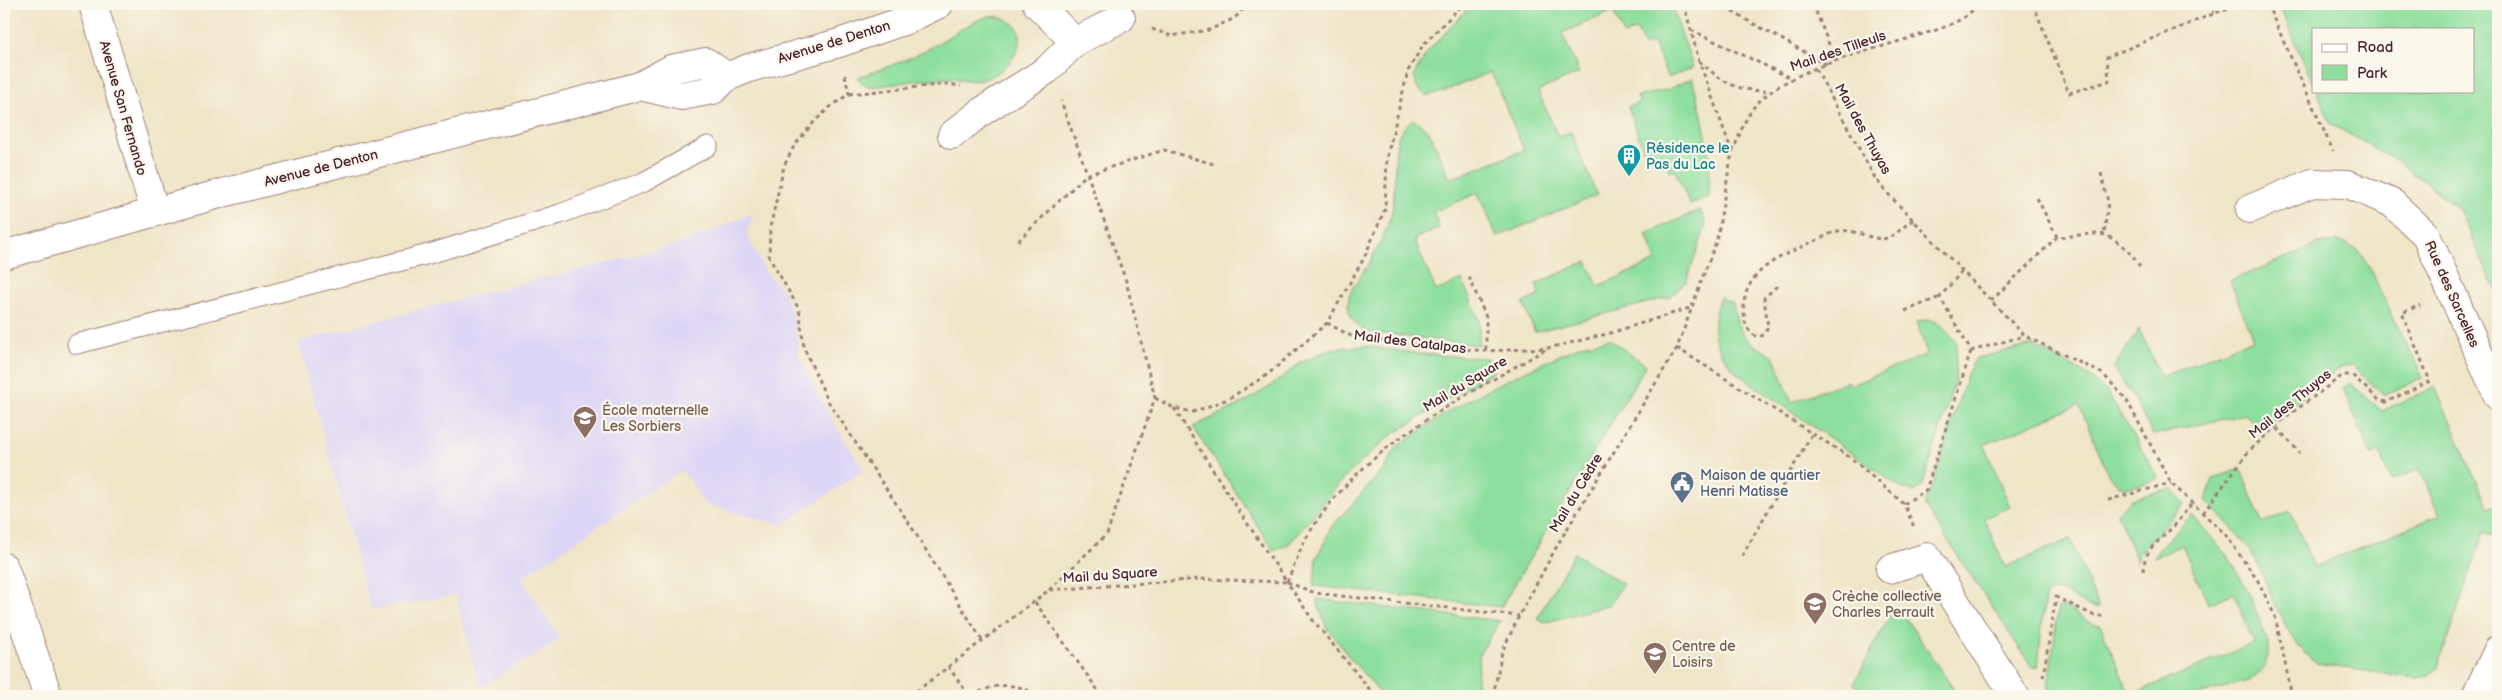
<svg xmlns="http://www.w3.org/2000/svg" width="2502" height="700" viewBox="0 0 2502 700" font-family="'Balsamiq Sans',sans-serif">
	<style>
		.built { fill: #ddd5f6 }
		.green { fill: #8edf9e; stroke: #6c7f64 }
		.lines { fill: none; stroke-linecap: round; stroke-linejoin: round }
		.service-casing { stroke: #9c8279; stroke-width: 21 }
		.minor-casing { stroke: #9c8279; stroke-width: 30 }
		.path { stroke: #9c8279; stroke-width: 3; stroke-dasharray: 4 4; stroke-linecap: butt }
		.service { stroke: #fff; stroke-width: 19 }
		.minor { stroke: #fff; stroke-width: 28 }
		.labels { text-anchor: middle; dominant-baseline: central; stroke-width: 4.5; stroke-linejoin: round; paint-order: stroke }
		.street-label { font-size: 14px; fill: #4a1f2b; stroke: #fbf7ec }
		.culture-label { font-size: 14px; fill: #0d838f; stroke: #fbf7ec; text-anchor: start }
		.education-label { font-size: 14px; fill: #785e54; stroke: #fbf7ec; text-anchor: start }
		.service-label { font-size: 14px; fill: #4e5e75; stroke: #fbf7ec; text-anchor: start }
	</style>
	<rect width="100%" height="100%" fill="#fbf7ec"/>
	<filter id="ink" filterUnits="userSpaceOnUse"><feTurbulence type="fractalNoise" baseFrequency=".02" numOctaves="2"/><feDisplacementMap in="SourceGraphic" scale="10" xChannelSelector="R" yChannelSelector="G"/><feConvolveMatrix kernelMatrix="1 2 1 2 8 2 1 2 1" color-interpolation-filters="sRGB"/></filter>
	<filter id="wash" filterUnits="userSpaceOnUse"><feTurbulence type="fractalNoise" baseFrequency=".0096" numOctaves="4" result="noise"/><feDisplacementMap in="SourceGraphic" scale="20" xChannelSelector="R" yChannelSelector="G"/><feGaussianBlur stdDeviation="1.12" result="paint"/><feColorMatrix in="noise" values="0 0 0 0 0 0 0 0 0 0 0 0 0 0 0 0 0 1.4 0 .05"/><feComposite in="paint" operator="in"/></filter>
	<g filter="url(#wash)">
		<rect width="100%" height="100%" fill="#efe5c7"/>
		<polygon class="built" points="754,213 746,234 766,273 784,293 795,325 799,356 825,409 864,470 782,525 705,504 682,470 521,578 560,639 480,688 456,595 371,610 298,342 461,299 681,244"/>
		<g class="green">
			<path d="M1472,4H1671L1693,67L1668,78L1653,42L1644,46L1637,29L1624,35L1613,11L1562,33L1579,73L1538,91L1558,137L1571,132L1597,195L1497,237L1478,193L1433,212L1439,228L1414,239L1436,291L1462,280L1479,319V345L1366,332C1354,324 1345,313 1349,297C1350,290 1358,281 1362,274C1374,255 1386,234 1392,212C1397,191 1392,147 1400,133C1403,128 1409,123 1413,119L1429,131L1450,179L1524,150L1491,72L1437,94L1426,95L1417,88L1414,75L1429,50Z"/>
			<polygon points="2279,4 2498,4 2498,295 2458,208 2396,160 2331,124 2317,91 2473,91 2473,29 2313,29 2313,84"/>
			<path d="M989,16C1037,18 1023,61 990,77C975,85 960,77 945,78C921,79 896,84 872,87L862,84L858,77C883,69 907,60 930,48C950,37 967,23 989,16Z"/>
			<path d="M1692,78C1704,119 1712,153 1709,197L1690,205L1675,170L1670,171L1665,156L1661,154L1650,158L1644,151L1628,107L1640,102L1637,97L1669,89Z"/>
			<polygon points="1700,210 1706,225 1686,282 1670,297 1535,332 1523,303 1540,295 1536,284 1587,261 1598,286 1656,261 1646,234"/>
			<polygon points="2338,241 2358,250 2370,269 2423,378 2383,395 2352,365 2341,367 2273,420 2255,428 2246,414 2153,435 2133,397 2113,369 2139,329 2161,377 2253,339 2230,281 2319,244"/>
			<path d="M1720,297L1733,304C1738,334 1744,342 1773,355L1792,402L1848,381L1851,385L1927,354L1917,322C1938,315 1944,328 1957,343L1955,381L1922,487L1914,492L1901,488L1738,374C1714,348 1707,331 1720,297Z"/>
			<polygon points="1609,339 1646,365 1501,607 1314,586 1316,559 1332,526 1384,469 1397,447 1449,411 1496,385 1581,345"/>
			<path d="M2033,345L2089,376L2107,392L2159,479L2131,487L2119,486L2108,474L2079,405L1984,445L2010,507L1984,518L2005,567L2070,539L2099,608C2080,609 2067,584 2047,593L2044,604L2038,667H2032L1926,508L1924,501L1931,490L1967,374L1976,358Z"/>
			<polygon points="1365,346 1420,354 1487,358 1494,371 1387,438 1344,478 1290,543 1274,551 1193,427 1243,403 1271,386 1300,363 1330,349"/>
			<path d="M2350,383L2382,411L2435,387L2488,508L2498,504V537L2484,532L2438,667L2428,676L2415,678L2316,664C2281,635 2273,590 2251,552C2242,536 2219,516 2206,500L2213,479L2240,468L2262,523L2290,511L2314,567L2439,515L2420,469L2391,481L2379,452L2371,455L2343,388Z"/>
			<polygon points="2171,488 2185,504 2139,553 2137,561 2117,513 2132,499"/>
			<polygon points="2192,515 2229,558 2248,591 2268,642 2268,656 2263,670 2251,680 2194,696 2049,696 2048,688 2058,608 2063,606 2093,624 2100,625 2130,695 2254,643 2234,593 2208,604 2182,545 2154,558 2160,547"/>
			<polygon points="1574,553 1623,584 1609,605 1546,622 1539,620 1538,617"/>
			<polygon points="1316,599 1500,621 1480,653 1475,696 1383,696 1349,657 1326,626"/>
			<polygon points="1891,613 1902,613 1958,696 1872,696 1854,684"/>
		</g>
	</g>
	<g filter="url(#ink)">
		<g class="lines">
			<defs>
				<polyline id="service" points="77,344 429,254 560,214 644,182 708,146"/>
				<g id="minor">
					<polyline points="93,4 155,212"/>
					<polyline points="1037,4 1075,42"/>
					<polyline points="640,86 681,96 713,90 727,77 749,68 839,43 906,20 939,4"/>
					<polyline points="952,135 984,110 1047,70 1075,42 1121,18"/>
					<polyline points="2250,209 2312,183 2348,184 2392,203 2426,235 2498,396"/>
					<polyline points="4,255 219,194 640,86 671,69 706,62 727,77"/>
					<polyline points="4,567 48,696"/>
					<polyline points="1890,569 1927,557 2015,696"/>
					<polyline points="2476,696 2498,650"/>
				</g>
			</defs>
			<use href="#service" class="service-casing"/>
			<use href="#minor" class="minor-casing"/>
			<g class="path">
				<polyline points="1718,4 1828,65"/>
				<polyline points="1813,4 1836,62"/>
				<polyline points="2033,4 2069,93 2109,81 2107,57 2238,4"/>
				<polyline points="2209,4 2214,13"/>
				<polyline points="2267,4 2333,151"/>
				<polyline points="1152,29 1171,36 1209,30 1235,18 1247,4"/>
				<polyline points="1691,30 1791,78"/>
				<path d="M1699,61C1724,83 1735,91 1769,91"/>
				<polyline points="1816,69 1875,178 1890,196 2025,336 2103,374 2126,399 2171,483 2225,534 2258,581 2275,616 2292,696"/>
				<polyline points="845,75 849,94 830,107 814,122 794,146 784,166 770,228 769,257 799,309 804,348 828,401 909,523 982,640"/>
				<polyline points="849,94 948,84 961,86"/>
				<path d="M1732,152C1739,138 1744,119 1754,107C1787,68 1868,52 1916,36C1941,29 1962,23 1979,4"/>
				<polyline points="2101,173 2108,202 2104,235"/>
				<polyline points="2037,198 2057,237"/>
				<polyline points="1018,241 1086,175 1164,150 1214,164"/>
				<polyline points="1962,271 1940,297 1971,351 2024,336"/>
				<polyline points="1469,277 1486,317 1486,351"/>
				<path d="M1777,286L1764,298L1768,327L1764,335L1758,337C1746,332 1744,321 1744,309C1743,271 1781,256 1810,243C1819,240 1829,233 1838,231C1856,228 1873,242 1887,238C1896,235 1905,225 1913,220"/>
				<path d="M1991,301L2057,237C2069,237 2095,232 2105,235C2121,241 2134,256 2142,270"/>
				<polyline points="1905,311 1940,297"/>
				<polyline points="1327,323 1351,336 1406,344 1486,351 1548,348 1607,334 1693,307"/>
				<polyline points="1677,348 1851,458 1904,504 1914,527"/>
				<polyline points="1155,398 1174,408 1193,412 1228,399 1267,375 1327,323 1364,258 1385,209 1387,157 1408,71 1423,45 1463,4"/>
				<polyline points="1174,408 1235,505 1287,582 1315,593 1519,616"/>
				<polyline points="2277,428 2300,453"/>
				<polyline points="2108,500 2171,483"/>
				<polyline points="1904,504 1926,490 1971,351"/>
				<polyline points="2203,513 2248,452 2285,418 2343,375 2352,375 2379,400 2386,402 2430,381 2402,313 2420,305"/>
				<polyline points="1742,556 1812,434"/>
				<polyline points="2144,571 2145,558 2152,547 2175,525 2192,503"/>
				<polyline points="1049,590 1107,534 1155,398 1126,281 1061,101"/>
				<polyline points="1035,602 1102,696"/>
				<polyline points="948,666 969,696"/>
				<polyline points="2043,677 2056,597 2095,616 2106,616"/>
				<polyline points="910,696 1049,590 1202,579 1286,582"/>
				<path d="M972,696C995,683 1015,681 1038,696"/>
				<path d="M1375,696L1312,619L1287,582C1294,567 1299,551 1307,537C1360,446 1461,399 1548,348"/>
				<polyline points="1493,696 1502,652 1519,616 1558,544 1677,348 1717,239 1732,152 1699,61 1684,4"/>
			</g>
			<use href="#service" class="service"/>
			<use href="#minor" class="minor"/>
		</g>
	</g>
	<defs>
		<symbol id="building-pin" viewBox="-11 -11 22 30"><path d="M0 17L-7.5 6A9.5 9.5 0 1 1 7.5 6Z" fill="#0f9aa8" stroke="#fbf7ec"/><path d="M-4-6H4V6H1V3H-1V6H-4ZM-2.5-4.3h1.7v1.8h-1.7ZM.8-4.3h1.7v1.8H.8ZM-2.5-1h1.7V.8h-1.7ZM.8-1h1.7V.8H.8Z" fill="#fff"/></symbol>
		<symbol id="school-pin" viewBox="-11 -11 22 30"><path d="M0 17L-7.5 6A9.5 9.5 0 1 1 7.5 6Z" fill="#8d6e63" stroke="#fbf7ec"/><path d="M0-5L7-2L0 1L-7-2ZM-4 1L0 2.5L4 1V4Q0 6-4 4Z" fill="#fff"/></symbol>
		<symbol id="civic-pin" viewBox="-11 -11 22 30"><path d="M0 17L-7.5 6A9.5 9.5 0 1 1 7.5 6Z" fill="#5c6f8a" stroke="#fbf7ec"/><path d="M-.6-6.5H3V-4.5H.6V-3L4-1V1h2V6H-6V1h2V-1L-.6-3ZM-1.2 2.5V6h2.4V2.5Z" fill="#fff"/></symbol>
	</defs>
	<g fill-rule="evenodd">
		<use href="#building-pin" x="1615" y="142" width="28" height="38"/>
		<use href="#school-pin" x="571" y="404" width="28" height="38"/>
		<use href="#civic-pin" x="1668" y="469" width="28" height="38"/>
		<use href="#school-pin" x="1801" y="590" width="28" height="38"/>
		<use href="#school-pin" x="1641" y="640" width="28" height="38"/>
	</g>
	<g class="labels">
		<g class="street-label">
			<text transform="translate(834 42) rotate(-17)">Avenue de Denton</text>
			<text transform="translate(1838 51) rotate(-19)">Mail des Tilleuls</text>
			<text transform="translate(123 108) rotate(74)">Avenue San Fernando</text>
			<text transform="translate(1863 129) rotate(61)">Mail des Thuyas</text>
			<text transform="translate(321 168) rotate(-14)">Avenue de Denton</text>
			<text transform="translate(2452 294) rotate(66)">Rue des Sarcelles</text>
			<text transform="translate(1410 342) rotate(7)">Mail des Catalpas</text>
			<text transform="translate(1465 384) rotate(-31)">Mail du Square</text>
			<text transform="translate(2290 404) rotate(-39)">Mail des Thuyas</text>
			<text transform="translate(1576 493) rotate(-59)">Mail du Cèdre</text>
			<text transform="translate(1110 575) rotate(-4)">Mail du Square</text>
		</g>
		<g class="culture-label">
			<text x="1646" y="148">Résidence le<tspan x="1646" dy="16">Pas du Lac</tspan></text>
		</g>
		<g class="education-label">
			<text x="602" y="410">École maternelle<tspan x="602" dy="16">Les Sorbiers</tspan></text>
			<text x="1832" y="596">Crèche collective<tspan x="1832" dy="16">Charles Perrault</tspan></text>
			<text x="1672" y="646">Centre de<tspan x="1672" dy="16">Loisirs</tspan></text>
		</g>
		<g class="service-label">
			<text x="1700" y="475">Maison de quartier<tspan x="1700" dy="16">Henri Matisse</tspan></text>
		</g>
	</g>
	<rect width="2502" height="700" fill="none" stroke="#fbf7ec" stroke-width="20"/>
	<rect x="2312" y="28" width="162" height="65" fill="#fbf7ec" stroke="#b4a19f"/>
	<rect x="2322" y="44" width="25" height="8" fill="#ffffff" stroke="#b4a19f"/>
	<text x="2357" y="52" font-size="15" fill="#4a1f2b">Road</text>
	<rect x="2322" y="65" width="25" height="15" fill="#8edf9e" stroke="#b4a19f"/>
	<text x="2357" y="78" font-size="15" fill="#4a1f2b">Park</text>
</svg>
